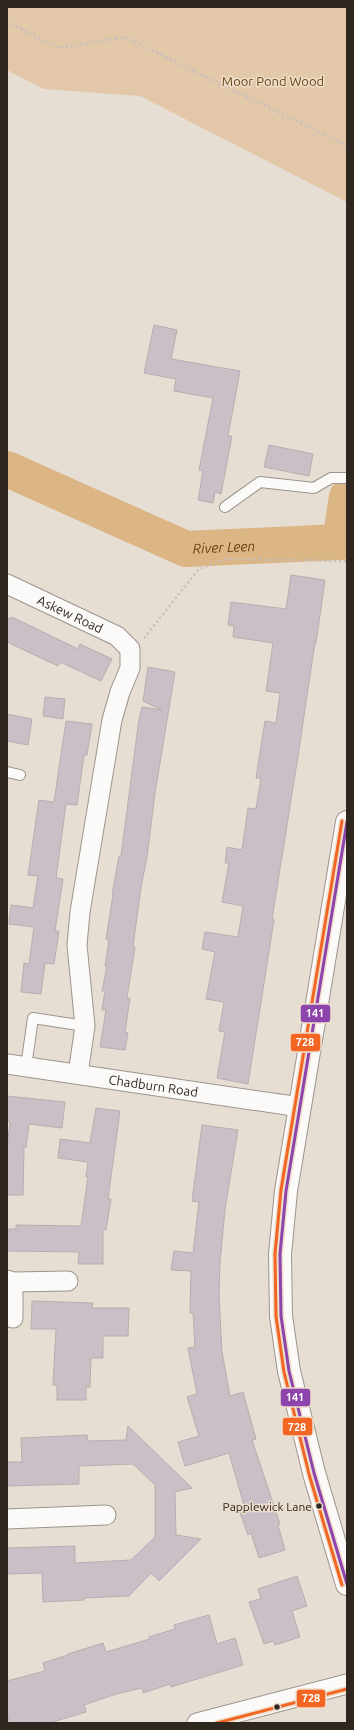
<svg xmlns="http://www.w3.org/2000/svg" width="354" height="1730" viewBox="0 0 354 1730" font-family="Ubuntu,sans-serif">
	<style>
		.green { fill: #e2c8a9 }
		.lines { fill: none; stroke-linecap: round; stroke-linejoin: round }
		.river { stroke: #dcb584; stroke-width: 36 }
		.building { fill: #cbbfc7; stroke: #b6afaf }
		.lane-casing { stroke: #9b958d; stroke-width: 12 }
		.street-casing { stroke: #9b958d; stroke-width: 21 }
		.secondary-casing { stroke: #9b958d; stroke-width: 24 }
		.path { stroke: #c4c1be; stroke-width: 2.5; stroke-dasharray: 2 3; stroke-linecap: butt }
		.lane { stroke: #fbfaf8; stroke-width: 10 }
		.street { stroke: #fbfaf8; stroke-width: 19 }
		.secondary { stroke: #fbfaf8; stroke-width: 22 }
		.bus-1-casing { stroke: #eedecb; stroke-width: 6 }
		.bus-2-casing { stroke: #eedecb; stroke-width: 6 }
		.bus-1 { stroke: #8e44ad; stroke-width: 3 }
		.bus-2 { stroke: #f26522; stroke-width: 3 }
		.bus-dot { fill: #2d2720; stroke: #eedecb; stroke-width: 1.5 }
		.labels { text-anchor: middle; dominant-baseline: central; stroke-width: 3; stroke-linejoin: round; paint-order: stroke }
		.bus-label { font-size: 12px; fill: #2d2720; stroke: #eedecb; text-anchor: end }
		.park-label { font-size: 13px; fill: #694715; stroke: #eedecb }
		.street-label { font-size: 13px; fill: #2d2720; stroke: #eedecb }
		.water-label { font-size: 14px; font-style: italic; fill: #674512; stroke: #eedecb }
		.line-badge { stroke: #eedecb; stroke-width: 1.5 }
		.badge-label { font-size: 11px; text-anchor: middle; font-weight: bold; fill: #fff }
	</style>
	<rect width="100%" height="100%" fill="#e6ddd3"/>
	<polygon class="green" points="7,7 347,7 347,202 140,96 44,89 7,70"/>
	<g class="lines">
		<path class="river" id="s1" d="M7,469L186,549L340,542L347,497"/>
	</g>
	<g class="building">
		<polygon points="154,325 177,330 171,359 240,371 228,436 232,436 221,494 215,492 213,503 198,500 203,471 199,470 213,398 174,391 176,379 144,373"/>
		<polygon points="269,445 313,454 309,476 264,467"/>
		<polygon points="291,575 325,580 316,643 315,642 298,756 272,919 274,920 248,1084 217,1078 225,1032 219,1031 224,1002 206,999 215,952 202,949 205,932 238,937 243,906 222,902 229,863 225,863 227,847 242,850 248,808 256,809 261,778 256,778 265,721 276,723 280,693 266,691 273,643 233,637 234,626 228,625 231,602 286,609"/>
		<polygon points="12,617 78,649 80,644 112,659 101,681 60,662 58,666 7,642 7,618 11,619"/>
		<polygon points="148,667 175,672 155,793 147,857 141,887 133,946 135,947 127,998 130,998 125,1032 128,1033 125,1050 100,1047 106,1010 102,1010 105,991 102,991 107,966 105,966 109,940 106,939 113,895 112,895 119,856 121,856 139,719 142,707 162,710 143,701"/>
		<polygon points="45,697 65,699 63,719 43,716"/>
		<polygon points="7,714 32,719 28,745 7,741"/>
		<polygon points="66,721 92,724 87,755 84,755 77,805 66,804 56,878 63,879 55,931 59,931 54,964 45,963 41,994 21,992 24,963 29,964 34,927 9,924 11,905 33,908 38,876 28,875 39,800 54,802"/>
		<polygon points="7,1096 65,1102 62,1128 29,1124 26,1147 24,1147 23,1195 7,1195 7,1148 10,1122 7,1121"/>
		<polygon points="96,1108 120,1111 108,1199 111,1199 106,1230 103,1229 103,1264 78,1264 79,1252 7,1251 7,1229 16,1229 16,1225 81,1226 88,1177 86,1177 88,1162 58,1158 60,1139 90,1143"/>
		<polygon points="202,1125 238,1130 225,1209 220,1263 219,1295 222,1352 230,1396 243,1392 256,1439 252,1440 280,1524 278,1525 285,1550 259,1558 251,1533 248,1535 238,1507 244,1505 229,1453 185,1466 178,1442 199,1436 187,1397 197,1394 188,1348 195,1347 193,1313 190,1313 191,1271 171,1270 174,1251 193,1253 199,1202 192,1201"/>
		<polygon points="32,1301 93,1303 92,1308 129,1308 128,1336 103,1336 103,1358 91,1358 90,1387 86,1387 86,1400 57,1400 57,1385 53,1385 56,1329 31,1329"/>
		<polygon points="128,1426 192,1488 175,1492 176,1535 201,1539 159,1581 151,1573 129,1596 84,1598 84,1600 43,1602 42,1573 7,1574 7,1548 75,1546 75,1563 131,1560 155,1537 155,1485 133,1464 79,1466 79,1484 7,1486 7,1462 22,1462 21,1438 87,1435 88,1441 126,1440"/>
		<polygon points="297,1576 307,1606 292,1611 300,1637 275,1645 273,1641 264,1644 249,1602 261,1599 258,1589"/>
		<polygon points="209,1615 217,1644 235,1638 243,1665 171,1687 170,1684 143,1693 142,1688 116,1694 84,1705 86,1712 49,1723 10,1723 7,1713 7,1681 45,1671 43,1663 68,1655 68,1654 103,1643 106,1652 150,1639 149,1637 175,1629 174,1625"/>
	</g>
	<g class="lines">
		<defs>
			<g id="lane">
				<polyline points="225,507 260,482 314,488 331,478 347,478"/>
				<polyline points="7,772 20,775"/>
				<polyline points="26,1067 33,1018 85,1026"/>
			</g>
			<g id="street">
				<path id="s2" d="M7,584L117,636L130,649V668L120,692L112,720L80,912L77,945L85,1026L78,1074"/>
				<path id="s3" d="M7,1064L300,1107"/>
				<polyline points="7,1280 13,1282 68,1281"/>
				<polyline points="13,1318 13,1282"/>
				<polyline points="7,1519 106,1515"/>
				<polyline points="197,1723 347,1684"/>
			</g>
			<polyline id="secondary" points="347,822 286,1191 280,1254 281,1316 289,1371 314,1473 347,1584"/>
		</defs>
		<use href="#lane" class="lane-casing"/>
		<use href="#street" class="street-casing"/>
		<use href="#secondary" class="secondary-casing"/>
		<g class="path">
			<polyline points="7,22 59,48 125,37 347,146"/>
			<polyline points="144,638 199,569 226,559 347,561"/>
			<polyline points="77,1146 78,1140"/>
		</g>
		<use href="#lane" class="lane"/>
		<use href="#street" class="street"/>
		<use href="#secondary" class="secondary"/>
		<defs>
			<polyline id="bus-1" points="347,822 286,1191 280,1254 281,1316 289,1371 314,1473 347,1584"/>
			<g id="bus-2">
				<polyline points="342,821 281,1190 275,1254 276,1316 284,1372 309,1474 342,1585"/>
				<polyline points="217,1723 347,1689"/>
			</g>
		</defs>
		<use href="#bus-1" class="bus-1-casing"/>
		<use href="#bus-2" class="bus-2-casing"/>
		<use href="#bus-1" class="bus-1"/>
		<use href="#bus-2" class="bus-2"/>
	</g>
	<g class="bus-dot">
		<circle cx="319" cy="1506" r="3.5"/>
		<circle cx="277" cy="1707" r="3.5"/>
	</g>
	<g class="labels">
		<g class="bus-label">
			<text x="312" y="1506">Papplewick Lane</text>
		</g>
		<g class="park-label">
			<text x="273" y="81">Moor Pond Wood</text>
		</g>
		<g class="street-label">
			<text stroke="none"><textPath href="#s2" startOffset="70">Askew Road</textPath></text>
			<text stroke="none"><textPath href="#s3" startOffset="148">Chadburn Road</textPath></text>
		</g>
		<g class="water-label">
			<text stroke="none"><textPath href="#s1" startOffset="234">River Leen</textPath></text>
		</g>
	</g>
	<g class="line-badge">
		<rect x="300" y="1004" width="31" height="19" rx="4" fill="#8e44ad"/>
		<rect x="290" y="1033" width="31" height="19" rx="4" fill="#f26522"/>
		<rect x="280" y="1388" width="31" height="19" rx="4" fill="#8e44ad"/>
		<rect x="282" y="1417" width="31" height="19" rx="4" fill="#f26522"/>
		<rect x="296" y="1689" width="30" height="19" rx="4" fill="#f26522"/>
	</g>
	<g class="badge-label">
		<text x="315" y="1017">141</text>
		<text x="305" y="1046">728</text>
		<text x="295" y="1401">141</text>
		<text x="297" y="1431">728</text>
		<text x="311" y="1702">728</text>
	</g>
	<rect width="354" height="1730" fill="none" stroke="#2d2720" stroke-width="16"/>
</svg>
